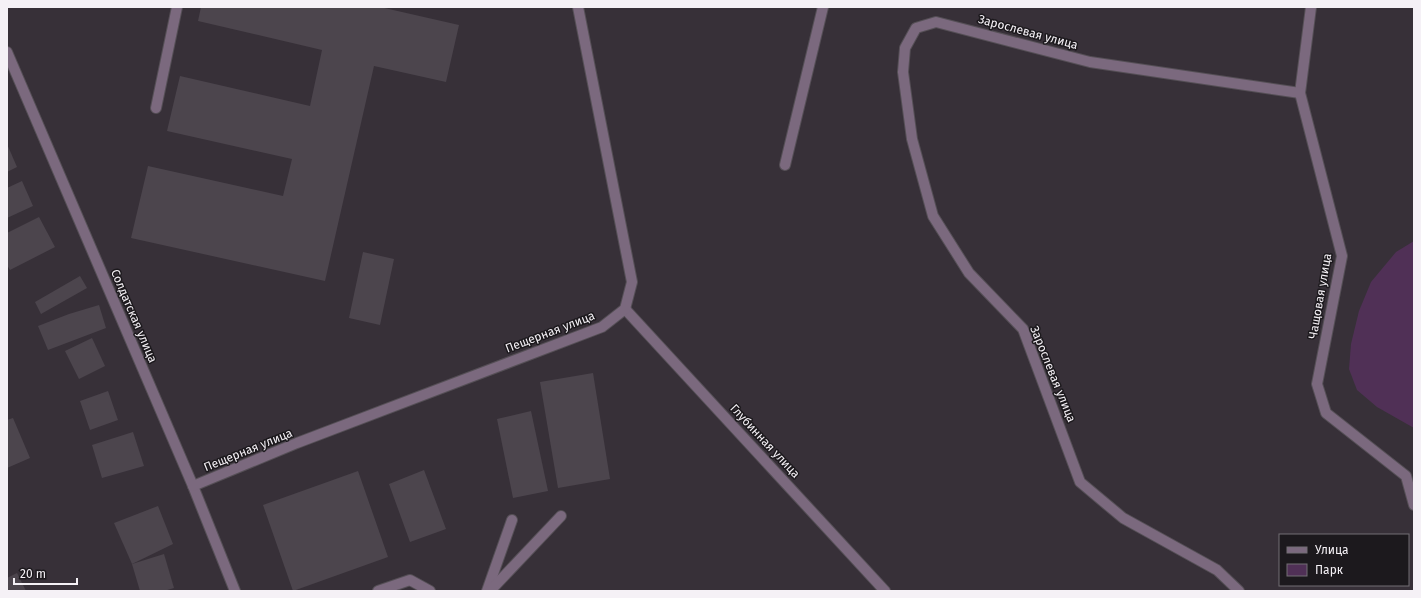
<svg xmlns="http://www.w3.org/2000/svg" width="1421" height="598" viewBox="0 0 1421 598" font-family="'Fira Sans',sans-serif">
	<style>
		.green { fill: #503056 }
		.building { fill: #4c454d }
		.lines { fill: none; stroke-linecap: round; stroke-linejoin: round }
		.minor-casing { stroke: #554f56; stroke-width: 12 }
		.minor { stroke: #7b697e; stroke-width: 10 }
		.labels { text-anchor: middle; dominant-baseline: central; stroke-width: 3; stroke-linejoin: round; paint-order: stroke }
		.street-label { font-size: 12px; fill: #f5f1f6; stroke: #1c191d }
	</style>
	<rect width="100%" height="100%" fill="#373038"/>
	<polygon class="green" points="1414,241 1414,428 1377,407 1357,390 1349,369 1351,344 1359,311 1371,282 1396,252"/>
	<g class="building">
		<polygon points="201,7 380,7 459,25 446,82 374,66 325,281 131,238 148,166 283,196 292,159 167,131 180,76 310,106 322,50 198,21"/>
		<polygon points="7,144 17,167 7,172"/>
		<polygon points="22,181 33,206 7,218 7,188"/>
		<polygon points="39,217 55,247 10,270 7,265 7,233"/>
		<polygon points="363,252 394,259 380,325 349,318"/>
		<polygon points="80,276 87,288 41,314 35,302"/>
		<polygon points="99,305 106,328 48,350 38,326 69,314"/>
		<polygon points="92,338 105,366 79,379 65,351"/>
		<polygon points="593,373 610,479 558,488 540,382"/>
		<polygon points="108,391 118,420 90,430 80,401"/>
		<polygon points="531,411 548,491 513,498 497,419"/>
		<polygon points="13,418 30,458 7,468 7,420"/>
		<polygon points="133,432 144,466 102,478 92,445"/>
		<polygon points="424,470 446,529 410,542 389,484"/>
		<polygon points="358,471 388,557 293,591 263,505"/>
		<polygon points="158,506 173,544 132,564 114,523"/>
		<polygon points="164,554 174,588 164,591 140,591 132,564"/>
		<polygon points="17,573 26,591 7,591 7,578"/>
	</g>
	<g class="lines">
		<defs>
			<g id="minor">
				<polyline points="1311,7 1300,93 1342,256 1317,384 1326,413 1406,476 1414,505"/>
				<polyline points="7,52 193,486 235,591"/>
				<polyline points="156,108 177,7"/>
				<polyline points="785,165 823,7"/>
				<polyline points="625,309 885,591"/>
				<polyline points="193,486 297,443 602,327 625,309 632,282 578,7"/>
				<polyline points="378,591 410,580 430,591"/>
				<polyline points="487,591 512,520"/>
				<polyline points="490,591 561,516"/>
				<polyline points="1239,591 1217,570 1123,518 1080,482 1023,329 969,273 933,216 912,139 903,72 905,48 916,28 936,22 1090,62 1300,93"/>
			</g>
		</defs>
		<use href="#minor" class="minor-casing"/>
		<use href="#minor" class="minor"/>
	</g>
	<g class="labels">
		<g class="street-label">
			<text transform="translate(1028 32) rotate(15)">Зарослевая улица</text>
			<text transform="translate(1320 296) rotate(-80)">Чащовая улица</text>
			<text transform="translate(134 316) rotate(67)">Солдатская улица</text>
			<text transform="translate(550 332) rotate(-21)">Пещерная улица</text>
			<text transform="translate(1053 374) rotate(68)">Зарослевая улица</text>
			<text transform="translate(765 441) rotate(47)">Глубинная улица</text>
			<text transform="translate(248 450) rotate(-22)">Пещерная улица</text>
		</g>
	</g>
	<rect width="1421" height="598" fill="none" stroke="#f5f1f6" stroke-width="16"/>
	<rect x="1279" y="534" width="130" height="52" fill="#1c191d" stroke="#736f74"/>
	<rect x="1287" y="547" width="20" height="6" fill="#7b697e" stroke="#736f74"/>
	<text x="1315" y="554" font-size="12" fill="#f5f1f6">Улица</text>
	<rect x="1287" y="564" width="20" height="12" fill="#503056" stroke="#736f74"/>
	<text x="1315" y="574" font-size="12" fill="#f5f1f6">Парк</text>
	<path d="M14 578v6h63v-6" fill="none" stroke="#f5f1f6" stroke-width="2"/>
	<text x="20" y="578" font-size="12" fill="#f5f1f6" stroke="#1c191d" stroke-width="3" paint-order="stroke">20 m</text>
</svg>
